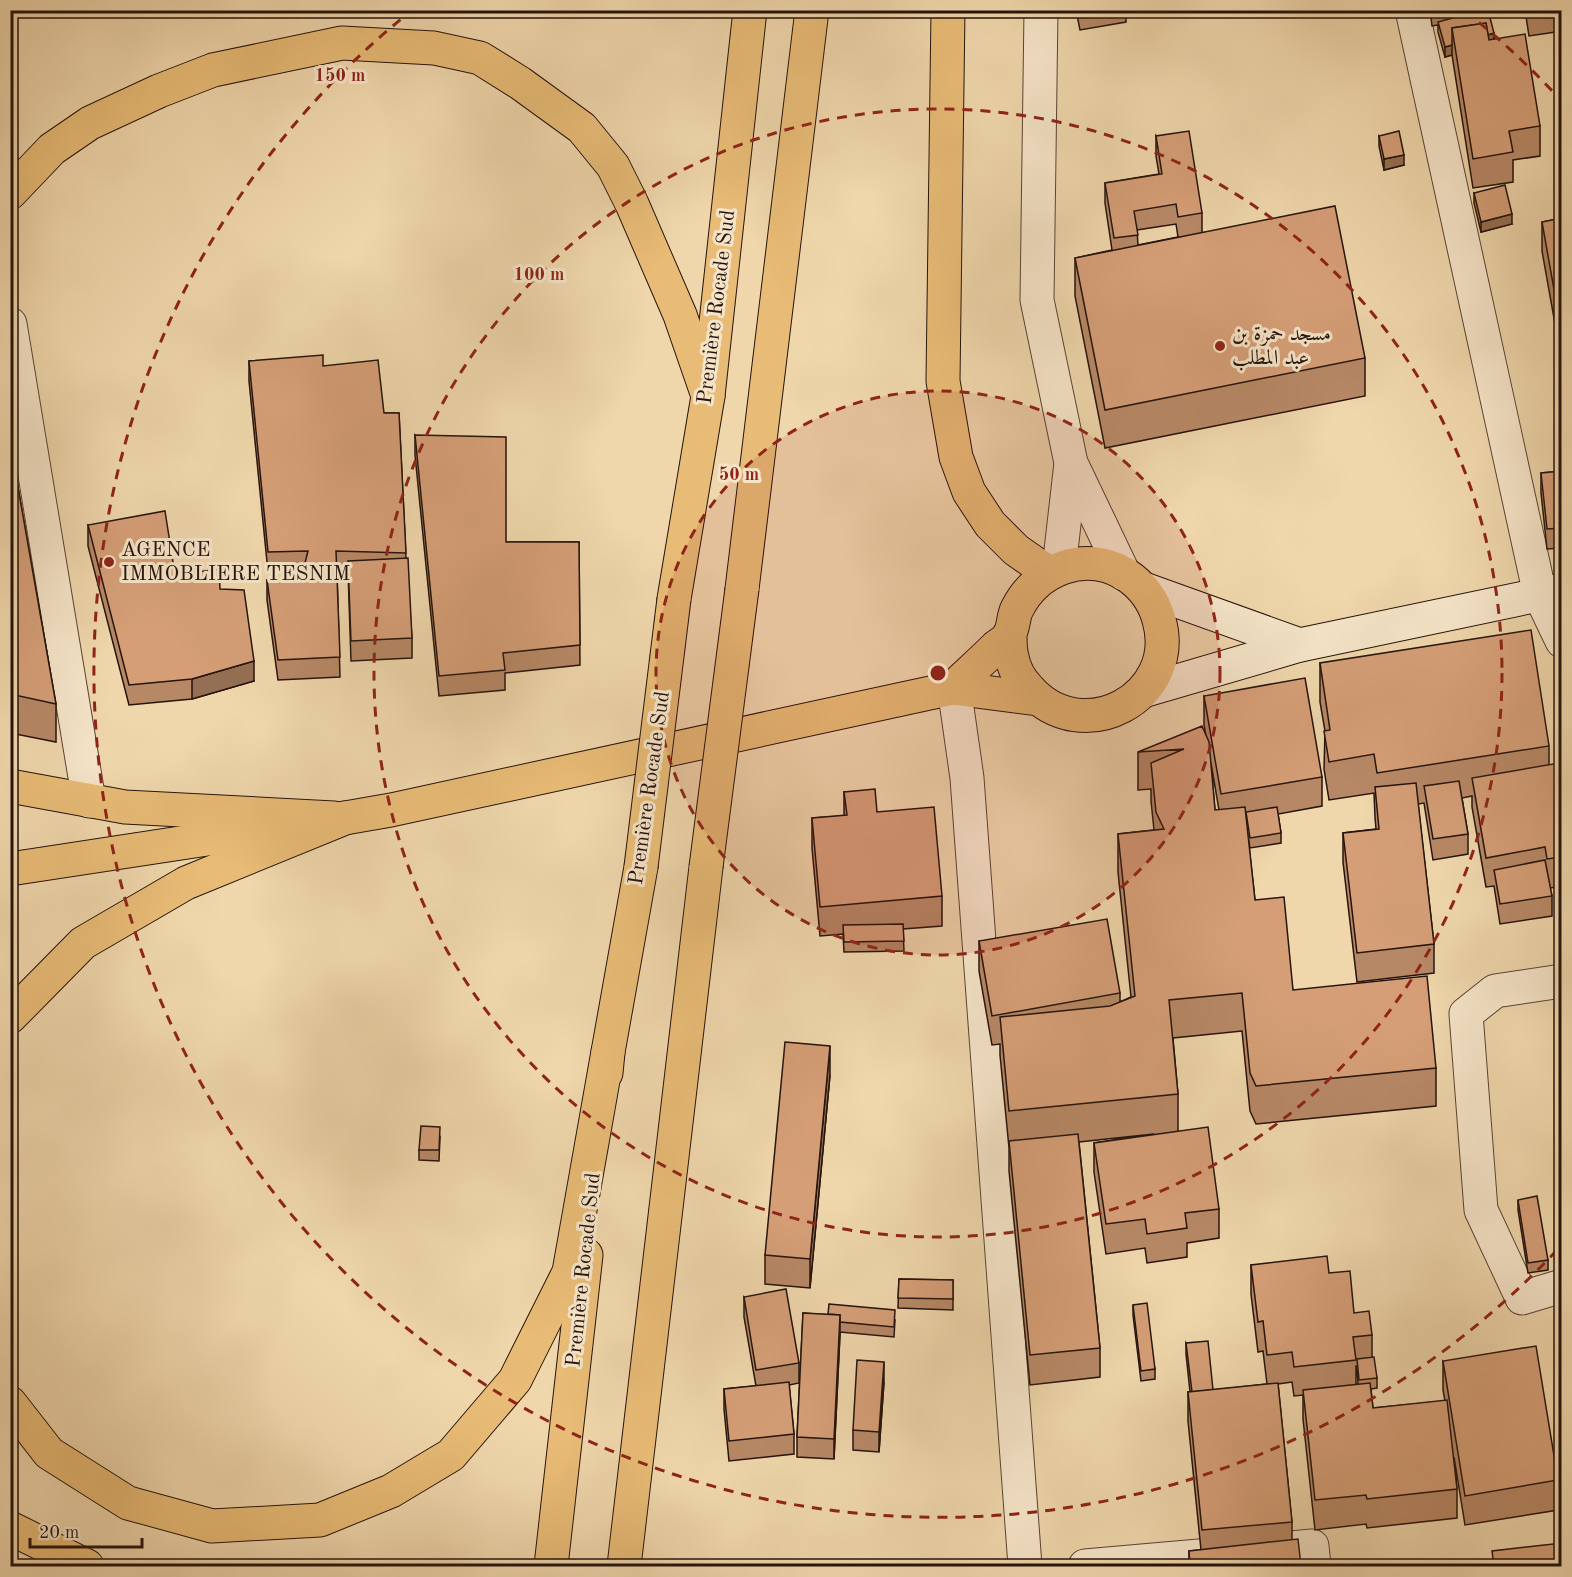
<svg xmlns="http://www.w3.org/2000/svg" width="1572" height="1577" viewBox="0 0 1572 1577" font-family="'Old Standard TT',Amiri,serif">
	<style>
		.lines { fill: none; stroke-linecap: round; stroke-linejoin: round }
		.street-casing { stroke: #584434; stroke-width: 35 }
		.secondary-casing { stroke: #25130c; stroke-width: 35 }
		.primary-casing { stroke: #25130c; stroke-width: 35 }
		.highway-casing { stroke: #25130c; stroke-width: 35 }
		.street { stroke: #f5e4c8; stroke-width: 33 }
		.secondary { stroke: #f5e4c8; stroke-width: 33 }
		.primary { stroke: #e8bb76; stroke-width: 33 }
		.highway { stroke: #e8bb76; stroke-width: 33 }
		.highway-bridge-casing { stroke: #25130c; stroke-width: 35; stroke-linecap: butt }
		.highway-bridge { stroke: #e8bb76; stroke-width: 33 }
		.wall { fill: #b78866; stroke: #25130c; stroke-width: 1.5; fill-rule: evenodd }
		.shaded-wall { fill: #956f53; stroke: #25130c; stroke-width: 1.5 }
		.building { fill: #d59e77; stroke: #25130c; stroke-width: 1.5 }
		.ring { fill: none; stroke: #8f2418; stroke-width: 3; stroke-dasharray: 10 8 }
		.poi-dot { fill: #8f2418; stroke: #f5e4c8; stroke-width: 2 }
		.labels { text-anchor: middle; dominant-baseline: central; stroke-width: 6; stroke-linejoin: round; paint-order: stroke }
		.street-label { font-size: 21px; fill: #25130c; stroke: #f5e4c8 }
		.poi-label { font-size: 21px; fill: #25130c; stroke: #f5e4c8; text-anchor: start }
		.centre { fill: #8f2418; stroke: #f5e4c8; stroke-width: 3 }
		.ring-label { font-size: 18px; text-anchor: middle; font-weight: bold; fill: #8f2418; stroke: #f5e4c8; stroke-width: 6; stroke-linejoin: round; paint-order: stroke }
	</style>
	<rect width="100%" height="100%" fill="#efd6ab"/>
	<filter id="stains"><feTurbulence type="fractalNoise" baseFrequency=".00333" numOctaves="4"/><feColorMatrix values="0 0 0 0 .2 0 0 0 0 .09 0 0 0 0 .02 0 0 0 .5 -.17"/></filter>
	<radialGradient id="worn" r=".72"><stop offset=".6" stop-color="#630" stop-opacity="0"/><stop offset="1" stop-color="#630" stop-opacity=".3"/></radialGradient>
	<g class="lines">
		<defs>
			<g id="street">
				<polyline points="1041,10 1037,300 1071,463 1124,574"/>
				<polyline points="1412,10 1540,595 1562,641"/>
				<polyline points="10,324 89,801"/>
				<polyline points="1059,568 1071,463"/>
				<polyline points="953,688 957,708 967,778 1025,1566"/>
				<polyline points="1562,981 1495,991 1466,1014 1481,1210 1522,1298 1562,1286"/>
				<polyline points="1085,1566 1312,1546 1314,1566"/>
			</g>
			<g id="secondary">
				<polyline points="1144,589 1300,645"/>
				<polyline points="1143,691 1300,645 1562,590"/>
			</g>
			<g id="primary">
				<path d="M953,688C967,674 982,661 996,647C1000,644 1007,640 1009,635C1014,628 1013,616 1017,609C1037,569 1085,550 1125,574C1142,585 1154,601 1159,620C1181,697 1082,750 1029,689C1021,681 1014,669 1012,657C1010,650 1010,642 1010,635"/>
				<polyline points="10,869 345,818 391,810 953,688 1038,699"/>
			</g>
			<g id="highway">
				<polyline points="948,10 943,381 956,457 969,492 990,524 1016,550 1049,573"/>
				<polyline points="10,193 52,149 90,123 159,91 213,70 342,43 434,48 480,58 520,83 582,128 613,166 632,204 680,315 708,396"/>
				<polyline points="742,589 812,10"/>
				<polyline points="674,599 708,396 750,10"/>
				<polyline points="10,786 125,807 334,818"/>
				<polyline points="10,1017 83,943 186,883 345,818"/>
				<polyline points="606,1073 608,1052 641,867"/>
				<polyline points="10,1403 49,1453 128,1503 212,1526 320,1520 391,1491 451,1455 515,1380 569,1272 608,1052"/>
				<polyline points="10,1528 87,1566"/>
				<polyline points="551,1566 586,1255"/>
				<polyline points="624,1566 706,867"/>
			</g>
		</defs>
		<use href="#street" class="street-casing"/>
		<use href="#secondary" class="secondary-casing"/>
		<use href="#primary" class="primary-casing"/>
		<use href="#highway" class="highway-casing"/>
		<use href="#street" class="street"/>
		<use href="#secondary" class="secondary"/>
		<use href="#primary" class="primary"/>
		<use href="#highway" class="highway"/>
		<defs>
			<g id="highway-bridge">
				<polyline points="641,867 674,599"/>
				<polyline points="706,867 742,589"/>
			</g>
		</defs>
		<use href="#highway-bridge" class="highway-bridge-casing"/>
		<use href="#highway-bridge" class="highway-bridge"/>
	</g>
	<g class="wall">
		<polygon points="1076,10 1126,10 1126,22 1080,30"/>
		<polygon points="1430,10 1488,10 1494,39 1540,126 1540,156 1513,160 1513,182 1473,188 1452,55 1445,57 1438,32 1438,25 1432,26"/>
		<polygon points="1525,10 1562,10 1562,31 1529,36"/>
		<path d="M1156,136L1202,213V232L1365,358V396L1105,448L1075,296V258L1112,250L1105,203V183L1159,174L1156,156ZM1176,224L1178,237L1138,245L1137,230Z"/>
		<polygon points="1379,136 1404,165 1384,170 1379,146"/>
		<polygon points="1474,193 1512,224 1481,232 1474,203"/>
		<polygon points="1562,218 1562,352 1560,352 1542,251 1542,222"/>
		<polygon points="249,361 323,366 384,413 399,413 406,558 412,638 412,658 351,661 348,571 337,571 340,677 278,680 267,600 267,580 302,575 303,571 268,572 249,381"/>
		<polygon points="415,435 506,542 579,542 580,665 505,673 505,690 439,696 415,455"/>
		<polygon points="10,442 56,704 56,742 10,733"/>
		<polygon points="1562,471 1562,548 1547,549 1541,493 1541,473"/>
		<polygon points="88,525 175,575 220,589 254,681 192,699 129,705 88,546"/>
		<polygon points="1320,663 1549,746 1549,764 1562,778 1562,886 1550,888 1552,896 1552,916 1500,924 1494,886 1486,887 1472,807 1472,796 1462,798 1468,834 1468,854 1433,860 1424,803 1418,804 1434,944 1434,973 1357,982 1343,862 1343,833 1376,829 1375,817 1374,793 1329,800 1324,769 1325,731 1320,702"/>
		<path d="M1204,696L1322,777V806L1278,814L1281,833V843L1250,848L1248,837L1255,900L1293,990L1436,1068V1106L1256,1124L1250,1111L1242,1031L1173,1038L1178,1094V1131L1219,1209V1238L1187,1243V1257L1147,1263L1145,1248L1106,1254L1094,1172V1143L1154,1134L1079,1142L1100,1348V1377L1030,1385L1009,1171V1148L1000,1055V1044L992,1045L979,971V941L1120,993V1002L1131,997L1118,872V834L1154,830L1151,801V789L1138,790V752L1206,736L1204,725ZM1211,763L1219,810H1215Z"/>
		<polygon points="844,792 877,812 942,896 942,926 903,929 904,951 844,952 843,934 820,936 812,848 812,818 844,816"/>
		<polygon points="830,1075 810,1288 765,1284 765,1255"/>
		<polygon points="440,1137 439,1161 419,1160 419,1150"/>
		<polygon points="1518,1200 1548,1260 1548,1270 1528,1273 1518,1210"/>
		<path d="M1251,1265L1329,1273L1354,1313L1372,1335V1357L1377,1378V1388L1371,1389L1373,1408L1445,1401L1443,1390V1361L1558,1480V1510L1465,1525L1454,1457L1457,1489V1518L1367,1528L1366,1524L1315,1530L1303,1419V1395L1294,1396L1292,1382L1278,1384L1292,1522V1540L1301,1566H1189V1551L1201,1550L1188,1421V1392H1190L1186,1354V1343L1213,1390L1267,1384L1263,1351L1258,1352L1251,1294ZM1356,1366H1357L1358,1384H1356Z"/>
		<polygon points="899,1279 953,1280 953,1310 898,1308"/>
		<polygon points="744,1297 799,1363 799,1383 789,1385 794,1434 794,1454 729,1461 724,1409 724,1389 756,1386 744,1317"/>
		<polygon points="1133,1305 1155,1369 1155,1379 1141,1381 1133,1315"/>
		<polygon points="803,1313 895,1320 894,1337 840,1332 834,1459 797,1457 797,1437"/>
		<polygon points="884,1382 879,1452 853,1450 853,1430"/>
	</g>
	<g class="shaded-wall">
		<polygon points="1494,33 1494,43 1454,44"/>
		<polygon points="1452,45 1452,55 1445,57 1445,47"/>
		<polygon points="1404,155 1404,165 1384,170 1384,159"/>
		<polygon points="1512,214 1512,224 1481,232 1481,222"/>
		<polygon points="254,661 254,681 192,699 192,679"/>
		<polygon points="830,1046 830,1075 810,1288 810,1259"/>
		<polygon points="840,1315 840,1335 834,1459 834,1439"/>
		<polygon points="884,1362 884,1382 879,1452 879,1432"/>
	</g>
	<g class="building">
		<polygon points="1488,10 1494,33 1488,35 1486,23 1452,28 1452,45 1445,47 1438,22 1478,11"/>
		<polygon points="1528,10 1562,10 1562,11 1529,16"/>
		<polygon points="1486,23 1489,40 1525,34 1540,126 1509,131 1513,152 1473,159 1452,28"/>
		<polygon points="1189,131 1202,213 1178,217 1176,204 1134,211 1138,235 1114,238 1105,183 1162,174 1156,136"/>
		<polygon points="1399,131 1404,155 1384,159 1379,136"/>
		<polygon points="1505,185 1512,214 1481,222 1474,193"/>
		<polygon points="1335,206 1365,358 1105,410 1075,258"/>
		<polygon points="1562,218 1562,323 1560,323 1542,222"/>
		<polygon points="323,355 323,366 378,360 384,413 399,413 406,553 336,551 340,657 278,660 267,580 302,575 308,551 268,552 249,361"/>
		<polygon points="415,435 506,437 506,542 579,542 580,645 503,653 505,670 439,676"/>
		<polygon points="10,442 56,704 10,694"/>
		<polygon points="1562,471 1562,528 1547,529 1541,473"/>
		<polygon points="165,511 175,575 219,569 220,589 244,590 254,661 192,679 129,685 88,525"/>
		<polygon points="408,558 412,638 351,641 348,561"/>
		<polygon points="1531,630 1549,746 1377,773 1374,754 1329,762 1324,731 1330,730 1320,663"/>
		<polygon points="1305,678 1322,777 1221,794 1204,696"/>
		<polygon points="1202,726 1209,742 1215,810 1245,807 1255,900 1284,897 1293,990 1427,976 1436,1068 1256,1086 1250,1073 1242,993 1169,1000 1178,1094 1009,1111 1000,1017 1110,1006 1135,996 1118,834 1164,829 1156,812 1151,763 1184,749 1138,752"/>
		<polygon points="1559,763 1562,778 1562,857 1547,859 1545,847 1486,858 1472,778"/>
		<polygon points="1459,781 1468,834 1433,839 1424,786"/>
		<polygon points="1416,783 1434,944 1357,953 1343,833 1379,829 1375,787"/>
		<polygon points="875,789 877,812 934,807 942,896 820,907 812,818 847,815 844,792"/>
		<polygon points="1277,807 1281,833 1250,838 1246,812"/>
		<polygon points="1545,860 1552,896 1500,904 1494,870"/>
		<polygon points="1107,919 1120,993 992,1016 979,941"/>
		<polygon points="903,924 904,941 844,942 843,925"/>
		<polygon points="785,1042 830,1046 810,1259 765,1255"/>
		<polygon points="421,1126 440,1127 439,1150 419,1150"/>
		<polygon points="1208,1127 1219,1209 1185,1213 1187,1228 1147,1234 1145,1219 1106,1224 1094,1143"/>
		<polygon points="1078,1134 1100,1348 1030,1355 1009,1141"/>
		<polygon points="1537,1196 1548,1260 1528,1263 1518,1200"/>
		<polygon points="1327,1256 1329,1273 1350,1271 1354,1313 1369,1311 1372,1335 1353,1337 1356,1360 1294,1367 1292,1352 1267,1355 1263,1321 1258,1322 1251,1265"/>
		<polygon points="899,1279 953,1280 953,1299 898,1298"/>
		<polygon points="786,1289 799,1363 756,1370 744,1297"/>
		<polygon points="1147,1303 1155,1369 1141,1371 1133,1305"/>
		<polygon points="829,1304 895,1310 894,1327 840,1322 840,1315 828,1314"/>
		<polygon points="803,1313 840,1315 834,1439 797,1437"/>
		<polygon points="1208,1341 1213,1390 1192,1392 1186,1343"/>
		<polygon points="1536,1346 1558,1480 1465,1496 1443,1361"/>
		<polygon points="1374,1357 1377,1378 1359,1380 1357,1359"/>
		<polygon points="857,1360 884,1362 879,1432 853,1430"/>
		<polygon points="789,1382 794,1434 729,1441 724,1389"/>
		<polygon points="1278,1383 1292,1522 1202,1530 1188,1392"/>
		<polygon points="1370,1383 1373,1408 1447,1400 1457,1489 1367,1499 1366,1495 1315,1500 1303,1390"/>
		<polygon points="1298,1539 1301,1566 1190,1566 1189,1551"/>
		<polygon points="1562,1543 1562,1566 1494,1566 1492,1551"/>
	</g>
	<circle cx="938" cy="673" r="282" fill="#8f2418" fill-opacity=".12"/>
	<g class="ring">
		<circle cx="938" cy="673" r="282"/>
		<circle cx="938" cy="673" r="564"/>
		<path d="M1557 1250A846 846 0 1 1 411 11M1465 11A846 846 0 0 1 1557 96"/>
	</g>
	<g class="poi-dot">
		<circle cx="1220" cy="346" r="6"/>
		<circle cx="109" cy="562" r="6"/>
	</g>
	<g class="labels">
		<g class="street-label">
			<text transform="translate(717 307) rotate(-83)">Première Rocade Sud</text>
			<text transform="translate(650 788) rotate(-82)">Première Rocade Sud</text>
			<text transform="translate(584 1270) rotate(-84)">Première Rocade Sud</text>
		</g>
		<g class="poi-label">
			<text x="1232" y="334">مسجد حمزة بن<tspan x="1232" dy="24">عبد المطلب</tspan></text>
			<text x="121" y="550">AGENCE<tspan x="121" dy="24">IMMOBLIERE TESNIM</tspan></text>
		</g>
	</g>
	<circle cx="938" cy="673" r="9" class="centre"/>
	<g class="ring-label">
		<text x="340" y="81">150 m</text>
		<text x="539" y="280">100 m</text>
		<text x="739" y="480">50 m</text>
	</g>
	<rect width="1572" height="1577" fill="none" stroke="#efd6ab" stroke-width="36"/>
	<rect x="12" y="12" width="1548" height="1553" fill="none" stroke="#25130c" stroke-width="3"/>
	<rect x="18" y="18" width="1536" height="1541" fill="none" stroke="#25130c" stroke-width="1.5"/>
	<path d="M30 1538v9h112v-9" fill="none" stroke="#25130c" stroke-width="3"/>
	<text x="39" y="1538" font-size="18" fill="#25130c" stroke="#f5e4c8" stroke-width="4.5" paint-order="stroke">20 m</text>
	<rect width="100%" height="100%" filter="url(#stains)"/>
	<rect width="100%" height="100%" fill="url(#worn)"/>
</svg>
